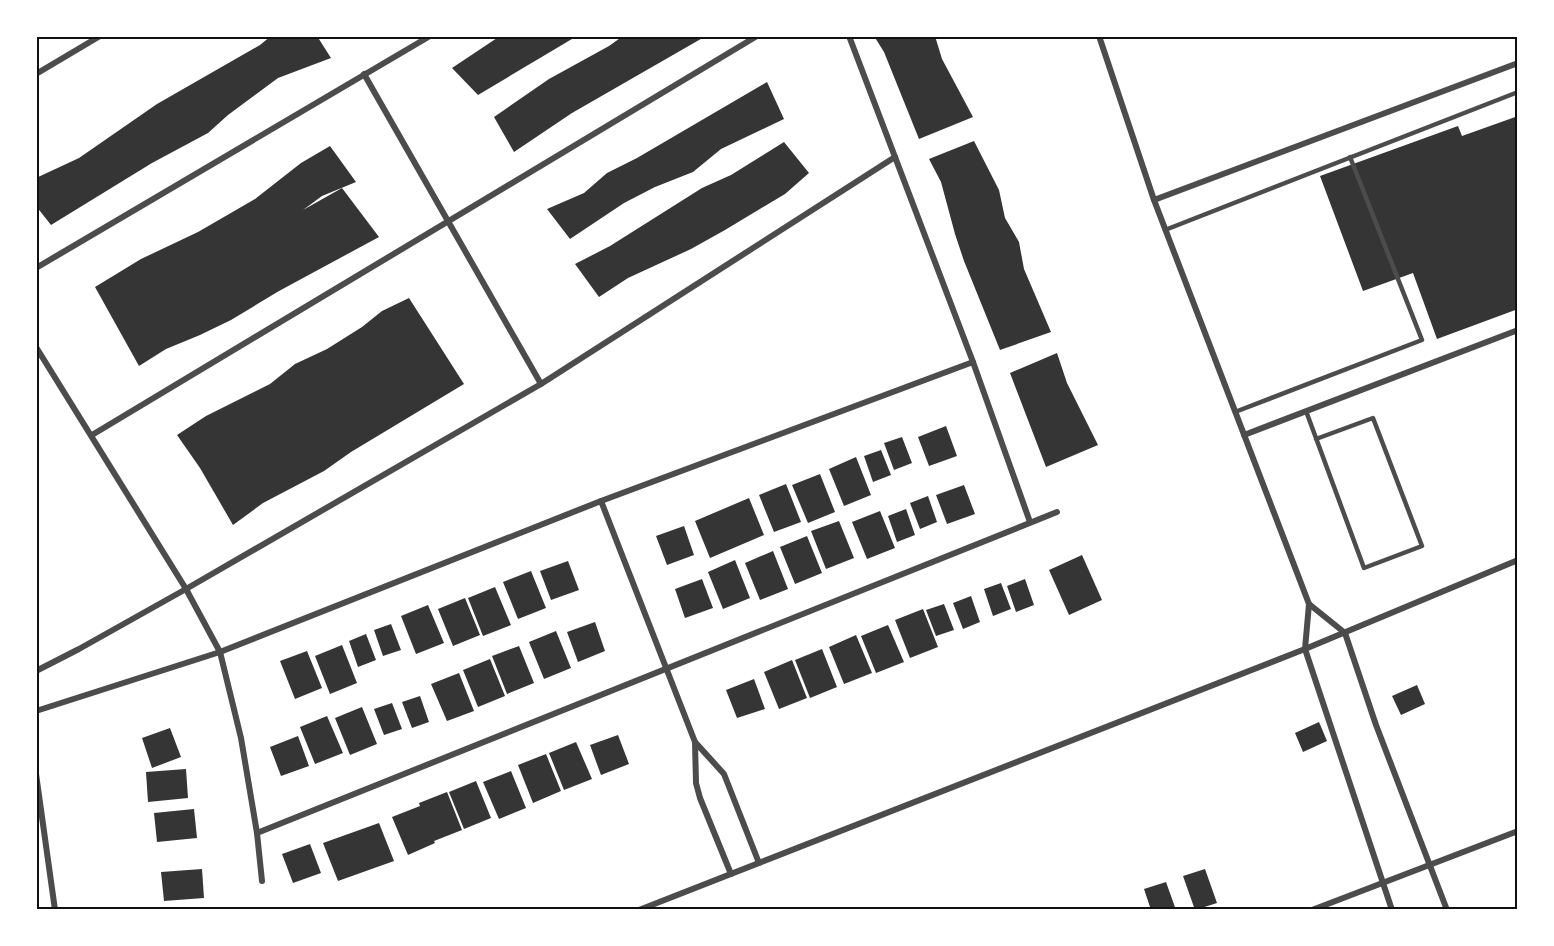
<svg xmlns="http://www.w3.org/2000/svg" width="1554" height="946" viewBox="0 0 1554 946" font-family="Manrope,sans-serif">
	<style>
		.building { fill: #353535 }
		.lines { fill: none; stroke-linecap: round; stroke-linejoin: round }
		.service { stroke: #4c4c4c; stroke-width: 4.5 }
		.minor { stroke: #4c4c4c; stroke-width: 6 }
		.neatline { fill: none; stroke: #111; stroke-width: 2 }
	</style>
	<rect width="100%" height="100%" fill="#fff"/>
	<g class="building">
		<polygon points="271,36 317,36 331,58 278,78 228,115 208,133 152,163 51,225 36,206 36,178 79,158 157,104 260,45"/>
		<polygon points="500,36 577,36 478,95 452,68"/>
		<polygon points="623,36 706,36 572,113 514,152 494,117 549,79 609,46"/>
		<polygon points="874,36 935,36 942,59 973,117 919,139 884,52"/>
		<polygon points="767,82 784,119 721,149 693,172 655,187 624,203 570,239 547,209 584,193 607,173 637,158"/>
		<polygon points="1518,116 1518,309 1437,339 1413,273 1363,291 1320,176 1458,126 1462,136"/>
		<polygon points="974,141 999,190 1005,218 1019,242 1024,269 1051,332 1000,350 964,261 955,234 941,182 929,159"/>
		<polygon points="784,142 809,173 785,194 725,230 691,249 628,278 599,297 575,264 610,246 702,188 731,175"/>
		<polygon points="330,146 356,182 322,196 303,210 342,188 379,237 279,291 231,320 200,335 166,349 139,366 95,287 141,259 198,232 255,199 301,163"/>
		<polygon points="409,298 464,384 351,452 324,471 263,503 233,525 200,468 177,435 206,416 270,384 295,364 327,349 362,327 382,311"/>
		<polygon points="1057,353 1067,383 1098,445 1046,467 1010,373"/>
		<polygon points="946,426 957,456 929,466 918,437"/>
		<polygon points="902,437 912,463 894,470 884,443"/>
		<polygon points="881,450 891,475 873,482 864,456"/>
		<polygon points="856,457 871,495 844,506 829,469"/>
		<polygon points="820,474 835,512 808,523 792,485"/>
		<polygon points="786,484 801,522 774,532 759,495"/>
		<polygon points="964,485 975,514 947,524 936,495"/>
		<polygon points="928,496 937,522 920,529 910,503"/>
		<polygon points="749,498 764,535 710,558 695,521"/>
		<polygon points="906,509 915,535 897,542 888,516"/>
		<polygon points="880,511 895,548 867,559 852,522"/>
		<polygon points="839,521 854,558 826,569 811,531"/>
		<polygon points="684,526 694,555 667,565 656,536"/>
		<polygon points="807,536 822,573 795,584 780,547"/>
		<polygon points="773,551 788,589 760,600 745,563"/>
		<polygon points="1082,555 1102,600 1069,615 1049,570"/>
		<polygon points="735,560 750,598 723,609 708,572"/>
		<polygon points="568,561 579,590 551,600 540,571"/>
		<polygon points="531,571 546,608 518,619 503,582"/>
		<polygon points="702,579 713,608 685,618 675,589"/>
		<polygon points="1025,579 1034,605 1016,612 1007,586"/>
		<polygon points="1001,583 1011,609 993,616 984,589"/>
		<polygon points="495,587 511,625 483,636 468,598"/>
		<polygon points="971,596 980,622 963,629 953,603"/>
		<polygon points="465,598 480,635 453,646 438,609"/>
		<polygon points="944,604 954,630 936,636 926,610"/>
		<polygon points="428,605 444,643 416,654 401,616"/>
		<polygon points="923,609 938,647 910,658 895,620"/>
		<polygon points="595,622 605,651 578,662 567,632"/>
		<polygon points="391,624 401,650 383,656 374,630"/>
		<polygon points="888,625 904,662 876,673 861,636"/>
		<polygon points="556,631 571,668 544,679 529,642"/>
		<polygon points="366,634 376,660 358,667 349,641"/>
		<polygon points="856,635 872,673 844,684 829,647"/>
		<polygon points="342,645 357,683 330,694 315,656"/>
		<polygon points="519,646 534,683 507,694 492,656"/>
		<polygon points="822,649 837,687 810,698 795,660"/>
		<polygon points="307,651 322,688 295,699 280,661"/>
		<polygon points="490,659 505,696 478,707 463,670"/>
		<polygon points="792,660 807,698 779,709 764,672"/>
		<polygon points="459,673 474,711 447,721 431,684"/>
		<polygon points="754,679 765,709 737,718 726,690"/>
		<polygon points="1417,685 1425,704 1401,715 1392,696"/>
		<polygon points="420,696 429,722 412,728 402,702"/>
		<polygon points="392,703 402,729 384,735 374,709"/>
		<polygon points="362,707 377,744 350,755 335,718"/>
		<polygon points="327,716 343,753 315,764 300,727"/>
		<polygon points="1319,722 1327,741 1303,752 1295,733"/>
		<polygon points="170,728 181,757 152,768 142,738"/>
		<polygon points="618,735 629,764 601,775 590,745"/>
		<polygon points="298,736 309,766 281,776 270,747"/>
		<polygon points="576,742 592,779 564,790 549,753"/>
		<polygon points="546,754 561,791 533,803 518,765"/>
		<polygon points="186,769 188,798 148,802 146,772"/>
		<polygon points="511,771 526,808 499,819 483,782"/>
		<polygon points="476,781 491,818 464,829 449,792"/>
		<polygon points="447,792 462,830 434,841 435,843 408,855 392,817 420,806 419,803"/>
		<polygon points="194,809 197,838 157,842 154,813"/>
		<polygon points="379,823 394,861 338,881 323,843"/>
		<polygon points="310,844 321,873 293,883 282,854"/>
		<polygon points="202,869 204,898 164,901 161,872"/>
		<polygon points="1205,869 1217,903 1195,910 1183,876"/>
		<polygon points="1166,882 1176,910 1151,910 1144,889"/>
	</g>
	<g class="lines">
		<g class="service">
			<polyline points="1165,230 1518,92"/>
			<polyline points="1306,411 1364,568 1422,546 1373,418 1316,439"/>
			<polyline points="1235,412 1422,340 1350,157"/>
		</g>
		<g class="minor">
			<polyline points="849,36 973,362 1030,522"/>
			<polyline points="1099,36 1154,200 1309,604 1305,649 1392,910"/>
			<polyline points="36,74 100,36"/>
			<polyline points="364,74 541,384"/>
			<polyline points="1154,200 1518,63"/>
			<polyline points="36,268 430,36"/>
			<polyline points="36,347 186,589 220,652 241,738 257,833 262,881"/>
			<polyline points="92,435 757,36"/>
			<polyline points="1244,435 1518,330"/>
			<polyline points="601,501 695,742"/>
			<polyline points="1309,604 1345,633 1376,725 1447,910"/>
			<polyline points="36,671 79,649 186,589 541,384 895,157"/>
			<polyline points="36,711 220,652 601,501 973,362"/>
			<polyline points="36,774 55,910"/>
			<polyline points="257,833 1057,512"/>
			<polyline points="731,874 700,798 696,783 695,742 724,774 759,863"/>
			<polyline points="639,910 1305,649 1518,560"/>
			<polyline points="1312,910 1518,831"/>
		</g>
	</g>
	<rect width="1554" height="946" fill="none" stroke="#ffffff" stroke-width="75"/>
	<rect x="38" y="38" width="1478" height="870" class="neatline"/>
</svg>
